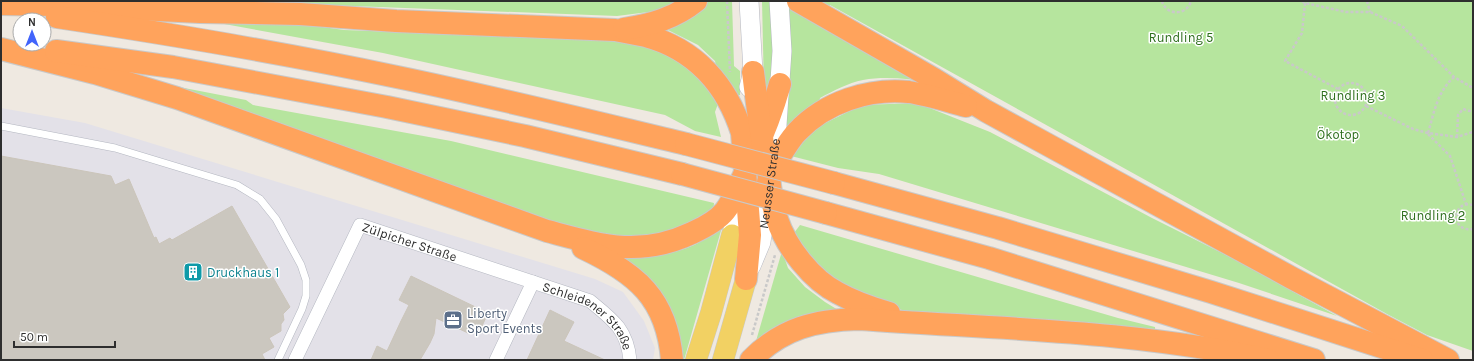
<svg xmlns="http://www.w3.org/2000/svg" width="1474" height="361" viewBox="0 0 1474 361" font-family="Karla,sans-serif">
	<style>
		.industrial { fill: #e3e1e8 }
		.green { fill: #b6e59e }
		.building { fill: #cbc7bf; stroke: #cbc5ba }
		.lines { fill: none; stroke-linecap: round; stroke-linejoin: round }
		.lane-casing { stroke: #b4b7c1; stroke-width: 8 }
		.street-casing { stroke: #b4b7c1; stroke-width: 14 }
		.secondary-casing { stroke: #b4b7c1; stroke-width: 20 }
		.primary-casing { stroke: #c9c9c9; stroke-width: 22 }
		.highway-casing { stroke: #c9c9c9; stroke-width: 24 }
		.path { stroke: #c9c9c9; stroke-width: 2.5; stroke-dasharray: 3 2; stroke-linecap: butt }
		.lane { stroke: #fff; stroke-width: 7 }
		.street { stroke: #fff; stroke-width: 13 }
		.secondary { stroke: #fff; stroke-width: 19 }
		.primary { stroke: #f2d163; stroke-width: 21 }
		.highway { stroke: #ffa35c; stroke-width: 22 }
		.highway-bridge-casing { stroke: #c9c9c9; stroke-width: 24; stroke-linecap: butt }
		.highway-bridge { stroke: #ffa35c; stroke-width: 22 }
		.labels { text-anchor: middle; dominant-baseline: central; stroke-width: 3; stroke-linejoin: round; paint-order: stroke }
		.park-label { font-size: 13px; fill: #2c6e1b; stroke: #fff }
		.street-label { font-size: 13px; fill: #2e2e2e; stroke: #fff }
		.culture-label { font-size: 13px; fill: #0d838f; stroke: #fff; text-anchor: start }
		.service-label { font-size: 13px; fill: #4e5e75; stroke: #fff; text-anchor: start }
	</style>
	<rect width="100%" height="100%" fill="#efe9e1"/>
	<polygon class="industrial" points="1,108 85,123 595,279 623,292 644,321 655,348 653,360 1,360"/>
	<g class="green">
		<polygon points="221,1 677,1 656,11 617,16"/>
		<polygon points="703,1 732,1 734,66 740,71 740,95 736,96 717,70 715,61 698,45 662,27"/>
		<polygon points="762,1 771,1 776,60 770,95 764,89"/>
		<polygon points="812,1 1473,1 1473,351 1427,335 1387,314 830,5 826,9"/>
		<path d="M787,4L931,82C909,79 885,76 863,80C848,83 833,91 820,98L819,104L783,136Z"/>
		<polygon points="180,16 287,22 344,30 611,40 643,45 675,59 702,79 719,101 715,112 721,137 695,131 665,115 383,53"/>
		<polygon points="174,86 246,100 253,105 451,141 714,203 713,214 650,240 582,233"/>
		<polygon points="917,103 990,132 1152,218 1238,261 1337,316 1239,283 879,174 838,168 791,156 815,128 862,105"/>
		<path d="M724,220L684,360H677L622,261L624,257C648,256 685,254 704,239C711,233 718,226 724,220Z"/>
		<polygon points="800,225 1118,318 1155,327 1155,329 915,314 866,299 823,274 794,233"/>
		<polygon points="782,251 788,268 805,287 825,302 843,313 754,348"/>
	</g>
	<g class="building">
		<polygon points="1,156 111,176 115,185 129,179 154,238 156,237 159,244 170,238 172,240 232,206 290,307 283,314 284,320 281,324 281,331 269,338 274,347 262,354 265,360 1,360"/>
		<polygon points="411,276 488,313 482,326 475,332 468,333 436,318 434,334 430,343 420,360 371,360 377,346 387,351 401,321 409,305 399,300"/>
		<polygon points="550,310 574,322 564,341 605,360 527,360"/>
	</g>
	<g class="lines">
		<defs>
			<polyline id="lane" points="1,126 115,148 237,185 260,199 276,219 301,265 306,280 306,296 302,309 278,360"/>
			<g id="street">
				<path id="s1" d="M295,360L360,225L590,301C612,319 627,329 630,360"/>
				<polyline points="496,360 533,282"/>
			</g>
			<g id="secondary">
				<polyline points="749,87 753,72 749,1"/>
				<polyline points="732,235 741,189"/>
				<path id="s2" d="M751,266L761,242L777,125L782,51L779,1"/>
			</g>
			<g id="primary">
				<polyline points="696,360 711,313 732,235"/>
				<polyline points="723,360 746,279"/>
			</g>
			<g id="highway">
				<polyline points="798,1 934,79 986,111 1292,278 1448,360"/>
				<path d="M1,4L54,5L200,12L300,14L396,21L615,30C625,32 636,34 646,36C695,49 727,85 742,133L750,235L746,279"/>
				<path d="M57,17C170,34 284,53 397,77C494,97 590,121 686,144"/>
				<path d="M624,29C651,25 675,18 696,1"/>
				<path d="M1,49L95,73L177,98L547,231C600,245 639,258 692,233C703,228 717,221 725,211C734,200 739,184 746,171C761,141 771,116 780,84"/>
				<polyline points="56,51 173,67 387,107 525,136 682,174"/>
				<path d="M753,72C757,105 761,138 768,171C771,188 771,204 777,219C786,247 812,280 838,293C854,302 872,308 889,313"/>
				<path d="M768,182C773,173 775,163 781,154C786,147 791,138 797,132C825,102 869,88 909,92C928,95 947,101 966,106"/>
				<polyline points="834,183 998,228 1211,292 1422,360"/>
				<polyline points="826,213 989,258 1314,360"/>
				<path d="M583,248C636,273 667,298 672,360"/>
				<path d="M751,360C782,328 816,320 859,319C996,329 1134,330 1268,360"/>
			</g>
		</defs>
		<use href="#lane" class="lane-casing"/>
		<use href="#street" class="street-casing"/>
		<use href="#secondary" class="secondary-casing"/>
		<use href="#primary" class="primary-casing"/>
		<use href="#highway" class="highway-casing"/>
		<g class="path">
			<polyline points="727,1 730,72"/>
			<path d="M1162,1C1166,16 1187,16 1191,1"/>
			<polyline points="1302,1 1305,3 1346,12 1370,12 1402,26 1454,77 1473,88"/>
			<polyline points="1367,1 1370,12"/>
			<polyline points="1305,3 1302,33 1285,61 1338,89"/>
			<circle cx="1351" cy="99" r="16"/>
			<polyline points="1366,106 1413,129 1428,133 1457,137 1473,132"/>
			<path d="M1428,133C1434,113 1437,92 1454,77"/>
			<polyline points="1428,134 1450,156 1466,204"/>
			<polyline points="1457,137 1458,115 1463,109 1473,112"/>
			<path d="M1473,205C1452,199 1450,233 1473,229"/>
			<polyline points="752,335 775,255"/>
		</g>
		<use href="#lane" class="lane"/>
		<use href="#street" class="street"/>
		<use href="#secondary" class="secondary"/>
		<use href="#primary" class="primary"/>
		<use href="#highway" class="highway"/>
		<defs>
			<g id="highway-bridge">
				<polyline points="686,144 834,183"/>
				<polyline points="682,174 826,213"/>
			</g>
		</defs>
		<use href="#highway-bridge" class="highway-bridge-casing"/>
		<use href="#highway-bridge" class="highway-bridge"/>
	</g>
	<defs>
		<symbol id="building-square" viewBox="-11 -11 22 22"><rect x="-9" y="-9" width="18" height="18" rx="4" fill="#0f9aa8" stroke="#fff"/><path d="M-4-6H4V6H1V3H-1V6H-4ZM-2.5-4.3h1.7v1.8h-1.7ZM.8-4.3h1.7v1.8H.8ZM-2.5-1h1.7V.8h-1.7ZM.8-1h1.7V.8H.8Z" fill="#fff"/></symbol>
		<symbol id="office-square" viewBox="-11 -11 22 22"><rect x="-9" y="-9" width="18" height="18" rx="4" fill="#5c6f8a" stroke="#fff"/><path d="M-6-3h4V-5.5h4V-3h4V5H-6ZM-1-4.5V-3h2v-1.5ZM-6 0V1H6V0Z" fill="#fff"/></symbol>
	</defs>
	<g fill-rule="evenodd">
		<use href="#building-square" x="182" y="261" width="22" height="22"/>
		<use href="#office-square" x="442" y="309" width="22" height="22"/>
	</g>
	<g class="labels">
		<g class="park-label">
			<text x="1181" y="37">Rundling 5</text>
			<text x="1353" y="95">Rundling 3</text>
			<text x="1338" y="134">Ökotop</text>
			<text x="1433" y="215">Rundling 2</text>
		</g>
		<g class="street-label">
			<text stroke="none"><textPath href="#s2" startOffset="85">Neusser Straße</textPath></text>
			<text stroke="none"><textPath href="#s1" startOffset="202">Zülpicher Straße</textPath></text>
			<text stroke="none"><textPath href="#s1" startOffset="399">Schleidener Straße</textPath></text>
		</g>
		<g class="culture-label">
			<text x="207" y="272">Druckhaus 1</text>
		</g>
		<g class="service-label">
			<text x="467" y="313">Liberty<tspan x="467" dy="15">Sport Events</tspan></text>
		</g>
	</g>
	<rect width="1474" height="361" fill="none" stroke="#2e2e2e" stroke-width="4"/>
	<g transform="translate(32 32)"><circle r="19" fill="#ffffff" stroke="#ababab"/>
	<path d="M0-3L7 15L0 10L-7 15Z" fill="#4264fb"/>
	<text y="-6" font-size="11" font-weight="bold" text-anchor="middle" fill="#2e2e2e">N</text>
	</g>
	<path d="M14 341v6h101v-6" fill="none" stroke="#2e2e2e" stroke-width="2"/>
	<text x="20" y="341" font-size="12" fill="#2e2e2e" stroke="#ffffff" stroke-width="3" paint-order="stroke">50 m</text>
</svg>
